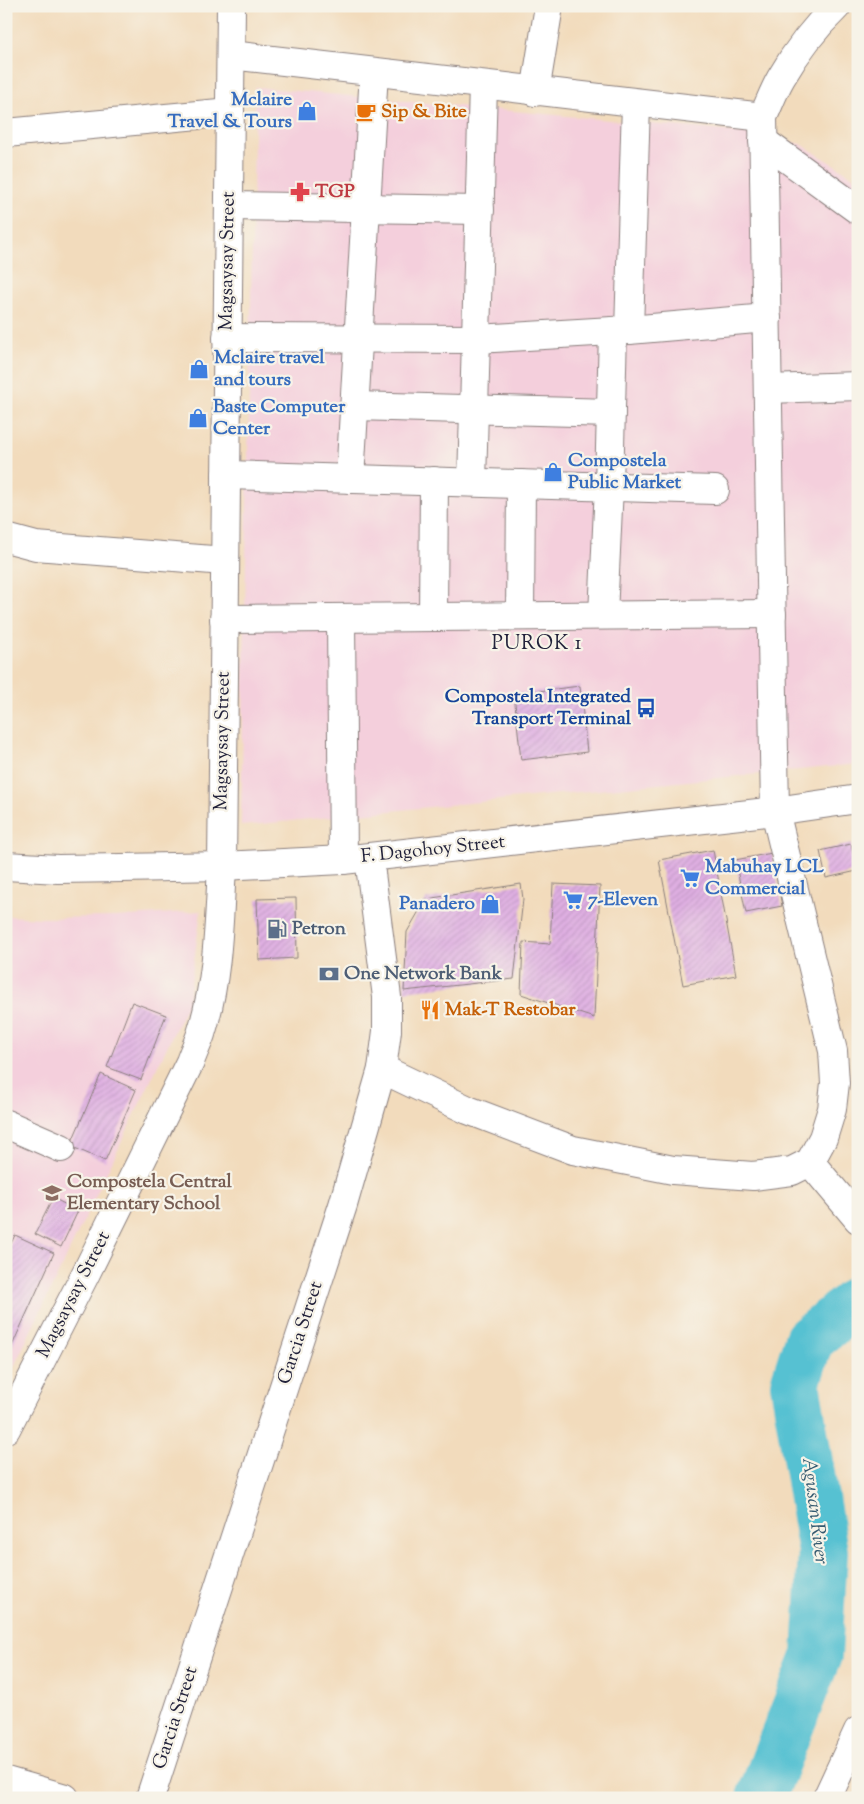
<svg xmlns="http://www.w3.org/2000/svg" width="864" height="1804" viewBox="0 0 864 1804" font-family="'Sorts Mill Goudy',serif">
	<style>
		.built { fill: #f4cfdc }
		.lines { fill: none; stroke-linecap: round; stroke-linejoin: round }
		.river { stroke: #57c1d2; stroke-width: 50 }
		.building { fill: url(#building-hatch) }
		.minor-casing { stroke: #8a7e7c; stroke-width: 30 }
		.major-casing { stroke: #8a7e7c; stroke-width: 30 }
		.minor { stroke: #fff; stroke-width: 28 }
		.major { stroke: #fff; stroke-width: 28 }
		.labels { text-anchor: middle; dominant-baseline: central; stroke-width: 4.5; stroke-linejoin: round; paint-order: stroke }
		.shop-label { font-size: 19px; font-weight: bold; fill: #366cbe; stroke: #f7f3e8; text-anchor: start }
		.food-label { font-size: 19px; font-weight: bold; fill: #c56008; stroke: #f7f3e8; text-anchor: start }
		.health-label { font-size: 19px; font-weight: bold; fill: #be3a42; stroke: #f7f3e8; text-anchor: start }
		.street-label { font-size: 19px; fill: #22223b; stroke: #f7f3e8 }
		.transit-label { font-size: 19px; font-weight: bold; fill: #164399; stroke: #f7f3e8; text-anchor: end }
		.service-label { font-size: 19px; font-weight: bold; fill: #4e5e75; stroke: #f7f3e8; text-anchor: start }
		.education-label { font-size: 19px; font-weight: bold; fill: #785e54; stroke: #f7f3e8; text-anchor: start }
		.neighbourhood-label { font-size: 20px; letter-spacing: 1px; fill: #22223b; stroke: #f7f3e8 }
		.water-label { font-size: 20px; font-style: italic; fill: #355a70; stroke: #f7f3e8 }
	</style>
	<defs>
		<pattern id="building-hatch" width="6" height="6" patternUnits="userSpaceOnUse" patternTransform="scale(1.25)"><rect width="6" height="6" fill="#dfafe2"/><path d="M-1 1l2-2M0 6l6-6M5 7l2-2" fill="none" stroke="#bf96c3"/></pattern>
	</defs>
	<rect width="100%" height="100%" fill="#f7f3e8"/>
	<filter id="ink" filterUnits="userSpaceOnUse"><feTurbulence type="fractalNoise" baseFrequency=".02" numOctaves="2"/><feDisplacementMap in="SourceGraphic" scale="10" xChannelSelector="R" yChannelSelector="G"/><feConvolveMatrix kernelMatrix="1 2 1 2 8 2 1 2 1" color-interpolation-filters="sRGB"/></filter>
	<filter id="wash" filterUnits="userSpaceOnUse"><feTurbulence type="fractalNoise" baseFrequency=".0096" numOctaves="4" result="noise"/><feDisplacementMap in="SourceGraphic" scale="20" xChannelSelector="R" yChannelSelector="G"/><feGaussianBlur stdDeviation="1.12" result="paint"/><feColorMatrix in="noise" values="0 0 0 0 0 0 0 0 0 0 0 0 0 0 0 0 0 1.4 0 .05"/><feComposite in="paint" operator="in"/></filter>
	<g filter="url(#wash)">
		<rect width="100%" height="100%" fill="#f2dbbc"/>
		<g class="built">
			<polygon points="255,87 747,133 801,144 849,174 858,181 858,764 241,826"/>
			<polygon points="201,911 188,1003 6,1383 6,916 43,918 116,917"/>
		</g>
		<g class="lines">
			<polyline class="river" points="761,1798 817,1655 823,1552 795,1384 809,1340 858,1300"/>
		</g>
		<g id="blocks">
			<g class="building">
				<polygon points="580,686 587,752 521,760 514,694"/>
				<polygon points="851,844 857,871 826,878 820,851"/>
				<polygon points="713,850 736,975 683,985 659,860"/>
				<polygon points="772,853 782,906 746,913 735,860"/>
				<polygon points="521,884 523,899 514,979 404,991 407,932 426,899"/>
				<polygon points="553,884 600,886 594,1018 521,994 523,942 550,944"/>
				<polygon points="296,898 297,958 259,960 257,899"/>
				<polygon points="132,1002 166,1015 141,1080 107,1067"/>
				<polygon points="101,1074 136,1090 105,1161 70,1146"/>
				<polygon points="53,1198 78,1211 61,1247 35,1234"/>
				<polygon points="15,1235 54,1253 6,1359 6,1254"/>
			</g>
		</g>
	</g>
	<g filter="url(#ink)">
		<use href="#blocks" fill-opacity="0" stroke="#8a7e7c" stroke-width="1"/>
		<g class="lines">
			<defs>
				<g id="minor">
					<polyline points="231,55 763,117"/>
					<polyline points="535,92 549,6"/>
					<polyline points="6,133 230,112"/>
					<polyline points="763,141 858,210"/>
					<polyline points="229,206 480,210"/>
					<polyline points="629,330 636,104"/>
					<polyline points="227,338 477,339 629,330 767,318"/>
					<polyline points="768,389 858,386"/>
					<polyline points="355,406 611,413"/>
					<polyline points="226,475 715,490"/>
					<polyline points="350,479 374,72"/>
					<polyline points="472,482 483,85"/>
					<polyline points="6,538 36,546 225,561"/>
					<polyline points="603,615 609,486 613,331"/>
					<polyline points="520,616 521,484"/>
					<polyline points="433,617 434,481"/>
					<polyline points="341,618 343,860"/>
					<polyline points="224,619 772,614"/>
					<path d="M382,1069L468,1110L573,1150L673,1170L753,1176L792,1171L810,1162L823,1138L832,1109L835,1083L833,1051L775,811L763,117C769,104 774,90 781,78C796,52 815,27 837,6"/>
					<polyline points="6,1124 61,1148"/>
					<polyline points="810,1162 858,1219"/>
					<path d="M6,1429L86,1273L190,1062C193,1053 198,1043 201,1034C218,980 219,922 222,866L231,6"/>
					<polyline points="6,1781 65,1798"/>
					<polyline points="150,1798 343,1205 382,1069 387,1031 387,997 369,858"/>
					<polyline points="827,1798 858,1731"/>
				</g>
				<polyline id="major" points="6,866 58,869 122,868 222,866 343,860 775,811 858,799"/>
			</defs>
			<use href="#minor" class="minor-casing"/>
			<use href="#major" class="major-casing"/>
			<use href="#minor" class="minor"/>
			<use href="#major" class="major"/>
		</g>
	</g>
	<defs>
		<symbol id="shop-bare" viewBox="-9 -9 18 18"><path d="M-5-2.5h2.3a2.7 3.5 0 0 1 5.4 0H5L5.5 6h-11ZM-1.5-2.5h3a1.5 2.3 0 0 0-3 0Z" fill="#3f7fe0" stroke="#f7f3e8" stroke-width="2.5" paint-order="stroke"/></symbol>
		<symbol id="cafe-bare" viewBox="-9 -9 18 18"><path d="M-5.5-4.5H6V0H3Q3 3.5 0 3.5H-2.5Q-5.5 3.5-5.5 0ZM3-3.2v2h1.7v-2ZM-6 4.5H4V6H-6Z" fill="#e8710a" stroke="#f7f3e8" stroke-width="2.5" paint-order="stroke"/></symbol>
		<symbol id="pharmacy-bare" viewBox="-9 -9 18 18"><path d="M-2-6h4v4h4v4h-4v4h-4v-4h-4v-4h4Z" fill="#e0444e" stroke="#f7f3e8" stroke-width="2.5" paint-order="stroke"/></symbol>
		<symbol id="bus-bare" viewBox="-9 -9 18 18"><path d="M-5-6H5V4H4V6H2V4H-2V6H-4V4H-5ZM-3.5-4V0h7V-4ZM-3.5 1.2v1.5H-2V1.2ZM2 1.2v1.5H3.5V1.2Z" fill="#1a4fb4" stroke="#f7f3e8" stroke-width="2.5" paint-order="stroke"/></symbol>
		<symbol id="supermarket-bare" viewBox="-9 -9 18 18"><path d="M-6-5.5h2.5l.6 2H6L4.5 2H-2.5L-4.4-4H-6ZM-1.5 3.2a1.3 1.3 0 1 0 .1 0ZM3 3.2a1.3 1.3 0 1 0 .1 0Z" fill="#3f7fe0" stroke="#f7f3e8" stroke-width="2.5" paint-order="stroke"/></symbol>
		<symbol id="fuel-bare" viewBox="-9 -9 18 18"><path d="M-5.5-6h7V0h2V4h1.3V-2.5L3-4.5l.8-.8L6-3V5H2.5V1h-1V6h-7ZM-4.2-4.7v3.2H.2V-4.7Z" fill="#5c6f8a" stroke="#f7f3e8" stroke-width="2.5" paint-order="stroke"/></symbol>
		<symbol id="bank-bare" viewBox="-9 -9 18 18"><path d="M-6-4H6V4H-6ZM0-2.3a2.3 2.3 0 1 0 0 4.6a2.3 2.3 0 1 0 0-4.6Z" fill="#5c6f8a" stroke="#f7f3e8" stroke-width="2.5" paint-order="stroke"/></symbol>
		<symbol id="restaurant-bare" viewBox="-9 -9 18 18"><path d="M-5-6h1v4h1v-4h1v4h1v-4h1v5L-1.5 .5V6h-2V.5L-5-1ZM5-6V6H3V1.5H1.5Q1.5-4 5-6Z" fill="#e8710a" stroke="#f7f3e8" stroke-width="2.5" paint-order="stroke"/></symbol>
		<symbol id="school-bare" viewBox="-9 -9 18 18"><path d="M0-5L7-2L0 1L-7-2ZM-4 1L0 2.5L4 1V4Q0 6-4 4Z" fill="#8d6e63" stroke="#f7f3e8" stroke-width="2.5" paint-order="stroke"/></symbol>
	</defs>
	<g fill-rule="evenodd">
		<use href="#shop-bare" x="293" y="97" width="28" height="28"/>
		<use href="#cafe-bare" x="352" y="98" width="28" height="28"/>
		<use href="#pharmacy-bare" x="286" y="178" width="28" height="28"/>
		<use href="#shop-bare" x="185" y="355" width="28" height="28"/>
		<use href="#shop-bare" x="184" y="404" width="28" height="28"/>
		<use href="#shop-bare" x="539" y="458" width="28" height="28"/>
		<use href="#bus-bare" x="632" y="694" width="28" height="28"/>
		<use href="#supermarket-bare" x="676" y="864" width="28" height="28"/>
		<use href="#supermarket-bare" x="559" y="886" width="28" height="28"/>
		<use href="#shop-bare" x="476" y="890" width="28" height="28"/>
		<use href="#fuel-bare" x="263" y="915" width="28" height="28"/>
		<use href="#bank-bare" x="315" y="960" width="28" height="28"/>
		<use href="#restaurant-bare" x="416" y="996" width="28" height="28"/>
		<use href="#school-bare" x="38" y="1179" width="28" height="28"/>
	</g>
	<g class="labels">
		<g class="shop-label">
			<text x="292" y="100" text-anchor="end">Mclaire<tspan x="292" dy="22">Travel &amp; Tours</tspan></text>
			<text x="214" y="358">Mclaire travel<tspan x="214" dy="22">and tours</tspan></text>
			<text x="213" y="407">Baste Computer<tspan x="213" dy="22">Center</tspan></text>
			<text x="568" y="461">Compostela<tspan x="568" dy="22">Public Market</tspan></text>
			<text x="705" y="867">Mabuhay LCL<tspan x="705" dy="22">Commercial</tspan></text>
			<text x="588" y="900">7-Eleven</text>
			<text x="475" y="904" text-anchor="end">Panadero</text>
		</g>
		<g class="food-label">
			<text x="381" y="112">Sip &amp; Bite</text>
			<text x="445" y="1010">Mak-T Restobar</text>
		</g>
		<g class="health-label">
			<text x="315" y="192">TGP</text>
		</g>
		<g class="street-label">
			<text transform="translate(228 261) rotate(-89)">Magsaysay Street</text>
			<text transform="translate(223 741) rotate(-89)">Magsaysay Street</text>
			<text transform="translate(433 850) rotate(-6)">F. Dagohoy Street</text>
			<text transform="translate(74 1295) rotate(-63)">Magsaysay Street</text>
			<text transform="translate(301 1333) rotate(-72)">Garcia Street</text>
			<text transform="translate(176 1718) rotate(-72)">Garcia Street</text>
		</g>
		<g class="transit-label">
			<text x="631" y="697">Compostela Integrated<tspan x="631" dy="22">Transport Terminal</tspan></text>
		</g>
		<g class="service-label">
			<text x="292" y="929">Petron</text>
			<text x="344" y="974">One Network Bank</text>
		</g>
		<g class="education-label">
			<text x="67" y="1182">Compostela Central<tspan x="67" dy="22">Elementary School</tspan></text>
		</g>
		<g class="neighbourhood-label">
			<text x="537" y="644">PUROK 1</text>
		</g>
		<g class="water-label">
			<text transform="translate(814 1511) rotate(83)">Agusan River</text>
		</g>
	</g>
	<rect width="864" height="1804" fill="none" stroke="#f7f3e8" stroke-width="25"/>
</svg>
